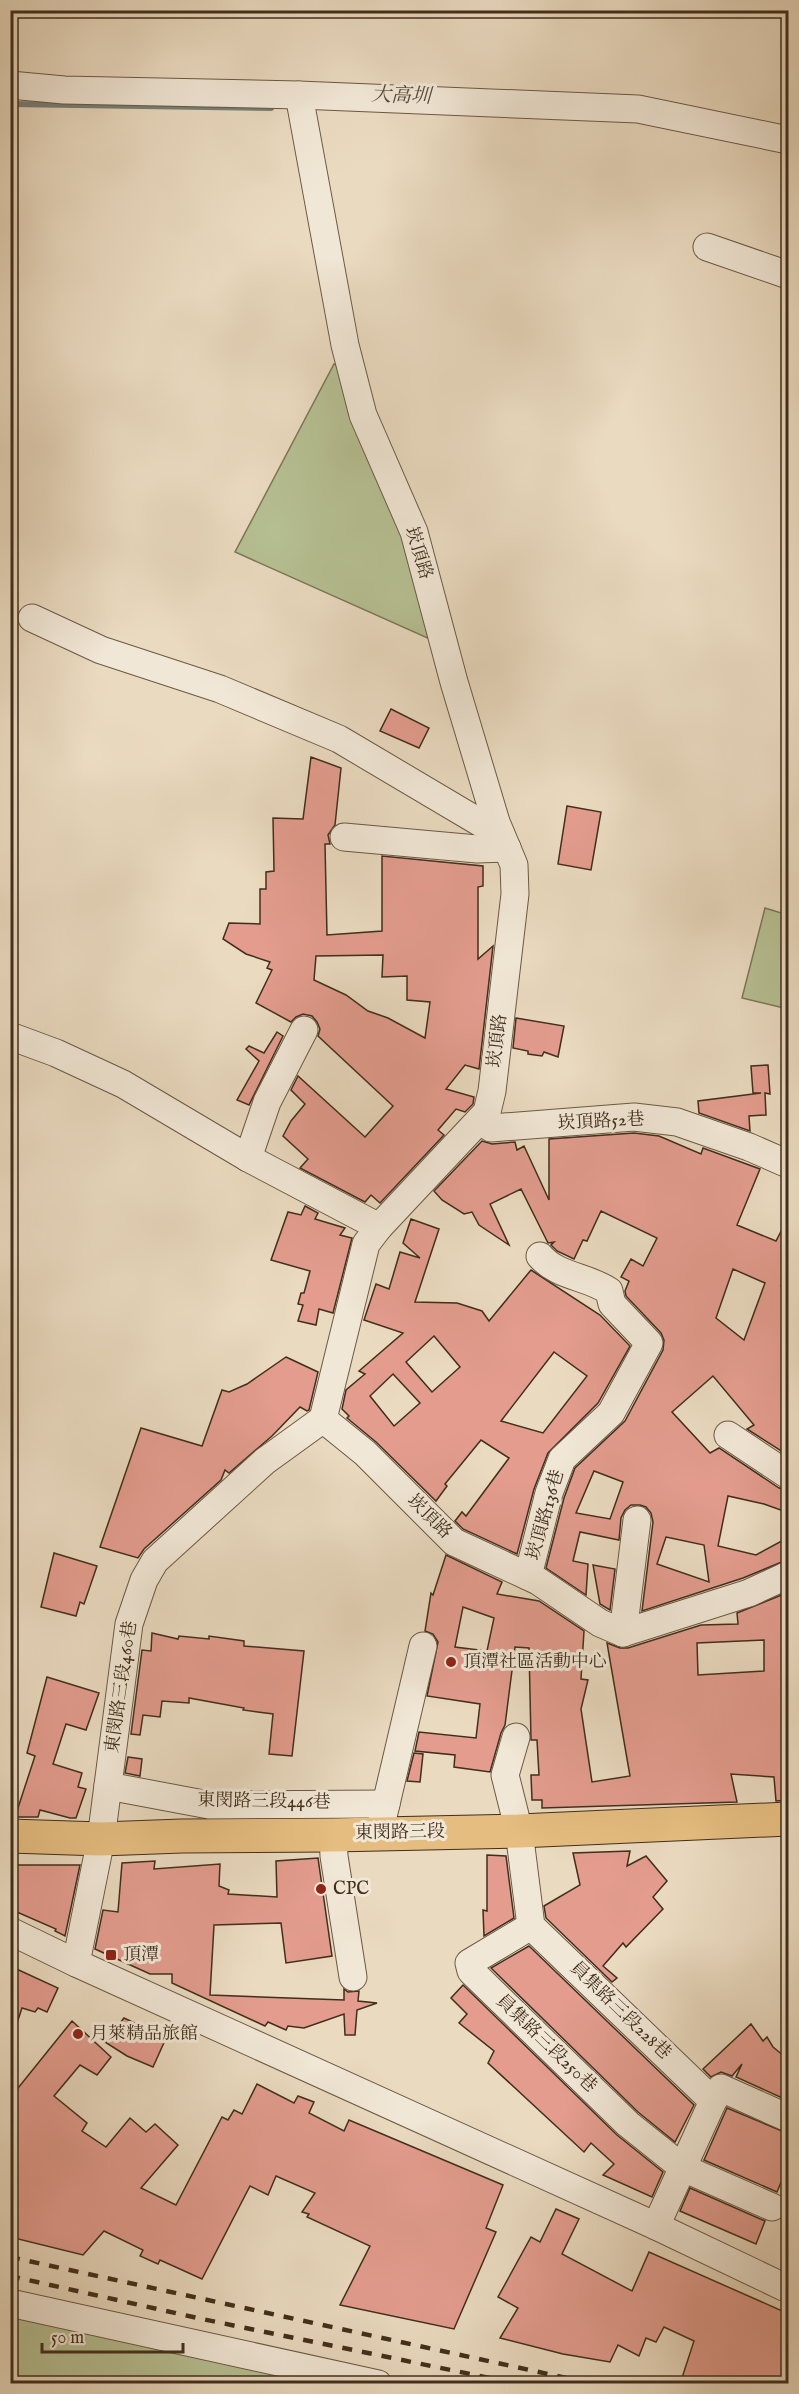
<svg xmlns="http://www.w3.org/2000/svg" width="799" height="2394" viewBox="0 0 799 2394" font-family="'IM FELL English','Noto Serif TC',serif">
	<style>
		.green { fill: #b6c093; stroke: #7c7757; stroke-width: 1.5 }
		.lines { fill: none; stroke-linecap: round; stroke-linejoin: round }
		.stream { stroke: #76817b; stroke-width: 6 }
		.building { fill: #e39c8e; stroke: #412e1b; stroke-width: 1.5; fill-rule: evenodd }
		.minor-casing { stroke: #6b5944; stroke-width: 29 }
		.major-casing { stroke: #412e1b; stroke-width: 35 }
		.minor { stroke: #f1e7d6; stroke-width: 27 }
		.major { stroke: #e5bd80; stroke-width: 33 }
		.rail { stroke: #412e1b; stroke-width: 4.5; stroke-dasharray: 10 10; stroke-linecap: butt }
		.poi-dot { fill: #8f2418; stroke: #f1e7d6; stroke-width: 2 }
		.labels { text-anchor: middle; dominant-baseline: central; stroke-width: 6; stroke-linejoin: round; paint-order: stroke }
		.street-label { font-size: 18px; fill: #412e1b; stroke: #f1e7d6 }
		.poi-label { font-size: 18px; fill: #412e1b; stroke: #f1e7d6; text-anchor: start }
		.water-label { font-size: 20px; font-style: italic; fill: #534a3b; stroke: #f1e7d6 }
	</style>
	<rect width="100%" height="100%" fill="#eadac0"/>
	<filter id="stains"><feTurbulence type="fractalNoise" baseFrequency=".00333" numOctaves="4"/><feColorMatrix values="0 0 0 0 .2 0 0 0 0 .09 0 0 0 0 .02 0 0 0 .5 -.17"/></filter>
	<radialGradient id="worn" r=".72"><stop offset=".6" stop-color="#630" stop-opacity="0"/><stop offset="1" stop-color="#630" stop-opacity=".3"/></radialGradient>
	<g class="green">
		<polygon points="334,364 342,367 402,515 432,640 235,552"/>
		<polygon points="765,908 788,915 788,1009 742,998"/>
		<polygon points="11,2316 325,2383 11,2383"/>
	</g>
	<g class="lines">
		<polyline class="stream" points="10,104 271,108"/>
	</g>
	<g class="building">
		<polygon points="391,709 429,728 419,748 380,731"/>
		<path d="M311,757L341,768L335,825L328,835L330,844H325L327,935L382,931V856L483,866V886L478,887V959L493,946L479,1069L465,1065L446,1089L474,1097L473,1104L465,1112L456,1109L438,1130L444,1135L380,1203L371,1195L365,1202L300,1168L308,1159L283,1136L291,1121L305,1104L291,1090L298,1076L365,1137L393,1106L318,1036L320,1029L317,1022L312,1016L303,1014L296,1017L291,1022L256,1003L272,970L267,968L270,962L246,954L223,939L229,923L260,924V889H266V872L274,871L273,818L303,819ZM383,955L382,977L407,976V1000L430,1002L425,1038L388,1018L368,1011L346,995L314,980L316,956Z"/>
		<polygon points="567,806 601,812 591,870 558,864"/>
		<polygon points="516,1018 564,1026 558,1057 544,1052 542,1056 528,1054 528,1051 513,1048"/>
		<polygon points="277,1032 283,1036 249,1105 237,1100 259,1061 246,1049 249,1046 264,1053"/>
		<polygon points="768,1065 770,1094 765,1093 766,1115 749,1116 750,1131 699,1113 698,1101 761,1093 753,1093 751,1066"/>
		<path d="M634,1133L659,1136L701,1154L703,1148L760,1169L737,1225L776,1241L789,1216V1264L781,1286L788,1288L782,1303L789,1304V1415L785,1432L789,1433V1456L747,1429L754,1425L713,1376L672,1412L710,1453L719,1448L779,1488L789,1490V1513L764,1504L728,1496L718,1546L756,1555L789,1537V1559L743,1578L642,1611L653,1522L651,1513L646,1507L640,1505H631L625,1510L621,1518L619,1540L580,1532L573,1561L588,1564L586,1595L546,1568L564,1498L575,1468L625,1421L663,1350L664,1340L661,1333L626,1296L625,1291L629,1281L621,1277L631,1259L643,1266L657,1238L601,1211L587,1241L583,1240L574,1259L557,1251L551,1245L554,1242L548,1243L521,1189L490,1204L509,1245L479,1225L472,1212L464,1214L442,1200L434,1191L482,1141L492,1144L515,1142L517,1150L524,1146L549,1200V1139ZM733,1269L765,1283L744,1340L716,1318ZM594,1471L623,1482L610,1519L576,1513ZM666,1537L704,1545L709,1582L657,1564Z"/>
		<polygon points="305,1206 318,1213 315,1219 345,1228 340,1235 352,1238 333,1313 319,1309 316,1325 298,1321 303,1305 298,1304 301,1293 304,1293 310,1271 271,1260 288,1212 301,1215"/>
		<path d="M411,1219L439,1229L415,1302L457,1303L482,1311L489,1321L531,1270L600,1315L630,1346L598,1403L548,1453L534,1489L517,1554L463,1529L455,1521L462,1512L466,1516L509,1458L481,1440L445,1484L447,1486L436,1501L376,1442L347,1418L349,1416L342,1409L346,1390L365,1374L359,1371L403,1333L364,1320L376,1284L389,1289L400,1252L420,1258L403,1243ZM434,1336L460,1367L432,1392L406,1362ZM554,1352L587,1376L543,1433L501,1421ZM393,1374L420,1403L394,1426L370,1396Z"/>
		<polygon points="286,1357 318,1372 309,1410 307,1411 300,1407 272,1436 229,1473 225,1470 221,1480 144,1549 138,1558 100,1547 141,1428 202,1446 222,1390 229,1392 247,1384"/>
		<polygon points="54,1553 97,1566 84,1604 80,1602 76,1616 41,1607"/>
		<path d="M446,1555L502,1582L497,1594L539,1601L584,1631L581,1679L588,1680L581,1709L592,1782L630,1776L607,1643L620,1648H628L701,1625L738,1624L737,1613L789,1592V1800L776,1801L774,1777L731,1774L737,1802L542,1808V1800H532L531,1775H539L537,1740H531L529,1648L515,1647L505,1725L501,1733L490,1772L454,1767L455,1755L415,1751L419,1732L476,1738L480,1704L427,1696L438,1642L433,1634L425,1631L431,1593L433,1595ZM463,1607L494,1618L487,1651L455,1647ZM764,1640V1671L698,1675L697,1643Z"/>
		<polygon points="593,1565 615,1569 610,1610 600,1604"/>
		<polygon points="152,1633 178,1639 179,1636 209,1639 209,1636 244,1641 244,1646 304,1651 292,1756 269,1754 273,1714 243,1710 244,1708 189,1698 189,1703 162,1701 160,1717 143,1715 140,1735 131,1734 142,1650 151,1651"/>
		<polygon points="47,1677 99,1693 86,1730 66,1724 53,1764 82,1773 78,1787 86,1789 76,1818 70,1818 40,1810 38,1817 15,1817 35,1756 27,1753"/>
		<polygon points="414,1753 423,1754 420,1782 407,1781"/>
		<polygon points="128,1757 142,1759 140,1776 125,1773"/>
		<polygon points="630,1851 627,1866 646,1856 667,1881 653,1897 663,1909 626,1947 623,1943 603,1966 617,1978 612,1982 546,1918 544,1906 580,1885 573,1853"/>
		<polygon points="487,1855 506,1856 514,1918 484,1936 483,1910 487,1911"/>
		<polygon points="318,1858 332,1956 286,1963 281,1923 214,1925 210,1995 344,2000 344,1989 348,1992 359,1991 358,2001 377,2003 357,2010 355,2035 345,2035 344,2014 304,2028 288,2026 286,2030 268,2022 265,2026 172,1983 172,1974 150,1974 95,1949 103,1910 118,1912 122,1863 155,1861 154,1869 220,1864 219,1886 229,1890 228,1894 277,1897 276,1861"/>
		<polygon points="10,1865 80,1865 65,1936 55,1931 56,1929 10,1909"/>
		<polygon points="529,1946 694,2105 675,2142 638,2112 491,1968"/>
		<polygon points="10,1966 58,1988 47,2012 38,2008 35,2012 22,2008 13,2035 10,2035"/>
		<polygon points="463,1985 617,2135 663,2172 652,2197 603,2175 614,2164 591,2143 584,2152 488,2063 494,2051 459,2023 467,2014 451,1998"/>
		<polygon points="124,2018 166,2038 153,2067 127,2056 105,2042"/>
		<polygon points="72,2021 111,2057 97,2075 80,2065 54,2096 87,2123 82,2131 106,2147 130,2118 146,2132 155,2124 178,2145 141,2188 176,2205 222,2117 228,2120 234,2110 242,2114 257,2084 294,2103 298,2096 314,2102 309,2113 344,2131 349,2120 503,2185 486,2228 496,2232 454,2329 340,2305 370,2246 307,2217 309,2214 302,2212 315,2193 276,2176 268,2195 250,2186 202,2279 160,2260 158,2264 140,2256 143,2250 104,2231 83,2255 10,2237 10,2098"/>
		<polygon points="751,2024 763,2041 767,2037 773,2047 789,2060 789,2101 736,2077 742,2064 732,2076 721,2072 711,2077 703,2069"/>
		<polygon points="727,2108 789,2134 789,2163 777,2192 704,2160"/>
		<polygon points="690,2188 765,2221 756,2244 680,2211"/>
		<polygon points="556,2209 579,2219 562,2254 632,2291 649,2252 789,2314 789,2384 680,2384 694,2341 664,2327 656,2342 646,2338 639,2356 618,2345 610,2362 563,2354 500,2338 518,2308 498,2297 531,2237 540,2242"/>
	</g>
	<g class="lines">
		<defs>
			<g id="minor">
				<polyline points="10,85 64,90 299,95 638,109 788,140"/>
				<polyline points="299,95 345,345 363,415 414,532 454,682 496,822 514,865 515,894 492,1091 487,1112 379,1227 366,1244 323,1419 365,1453 454,1542 538,1581 600,1623 623,1633 749,1593 788,1575"/>
				<polyline points="707,247 788,275"/>
				<polyline points="32,618 101,650 220,689 339,739 501,835"/>
				<polyline points="344,837 477,849 507,848"/>
				<polyline points="10,1036 56,1053 123,1084 248,1158 379,1227"/>
				<polyline points="480,1120 491,1128 634,1117 677,1122 749,1147 788,1164"/>
				<polyline points="248,1158 267,1102 304,1030"/>
				<polyline points="728,1435 788,1475"/>
				<path d="M528,1576L549,1493L562,1459L611,1413L649,1343L612,1304L609,1291C587,1276 558,1277 540,1256"/>
				<polyline points="623,1633 637,1520"/>
				<polyline points="516,1737 505,1775 519,1831 531,1926 713,2101 721,2088 788,2118"/>
				<polyline points="108,1786 209,1805 386,1804"/>
				<polyline points="382,1821 423,1646"/>
				<polyline points="333,1835 334,1856 353,1977"/>
				<polyline points="531,1926 469,1963 471,1971 628,2124 683,2168 772,2207"/>
				<polyline points="10,1931 76,1963 656,2226 788,2289"/>
				<polyline points="76,1963 101,1839 129,1624 144,1580 155,1561 265,1461 323,1419"/>
				<polyline points="656,2226 713,2101"/>
				<polyline points="10,2303 378,2384"/>
			</g>
			<polyline id="major" points="10,1836 101,1839 182,1836 333,1835 519,1831 788,1819"/>
		</defs>
		<use href="#minor" class="minor-casing"/>
		<use href="#major" class="major-casing"/>
		<use href="#minor" class="minor"/>
		<use href="#major" class="major"/>
		<g class="rail">
			<polyline points="10,2257 594,2384"/>
			<polyline points="10,2276 202,2319 519,2384"/>
		</g>
	</g>
	<g class="poi-dot">
		<circle cx="451" cy="1662" r="6"/>
		<circle cx="321" cy="1889" r="6"/>
		<rect x="105" y="1949" width="12" height="12" rx="3"/>
		<circle cx="78" cy="2034" r="6"/>
	</g>
	<g class="labels">
		<g class="street-label">
			<text transform="translate(418 553) rotate(73)">崁頂路</text>
			<text transform="translate(498 1041) rotate(-83)">崁頂路</text>
			<text transform="translate(601 1122) rotate(-3)">崁頂路52巷</text>
			<text transform="translate(546 1515) rotate(-74)">崁頂路136巷</text>
			<text transform="translate(429 1517) rotate(45)">崁頂路</text>
			<text transform="translate(122 1687) rotate(-82)">東閔路三段460巷</text>
			<text transform="translate(264 1802) rotate(1)">東閔路三段446巷</text>
			<text transform="translate(400 1833) rotate(-1)">東閔路三段</text>
			<text transform="translate(620 2011) rotate(44)">員集路三段228巷</text>
			<text transform="translate(546 2044) rotate(44)">員集路三段250巷</text>
		</g>
		<g class="poi-label">
			<text x="463" y="1662">頂潭社區活動中心</text>
			<text x="333" y="1889">CPC</text>
			<text x="123" y="1955">頂潭</text>
			<text x="90" y="2034">月萊精品旅館</text>
		</g>
		<g class="water-label">
			<text transform="translate(401 96) rotate(2)">大高圳</text>
		</g>
	</g>
	<rect width="799" height="2394" fill="none" stroke="#eadac0" stroke-width="36"/>
	<rect x="12" y="12" width="775" height="2370" fill="none" stroke="#412e1b" stroke-width="3"/>
	<rect x="18" y="18" width="763" height="2358" fill="none" stroke="#412e1b" stroke-width="1.5"/>
	<path d="M42 2343v9h141v-9" fill="none" stroke="#412e1b" stroke-width="3"/>
	<text x="51" y="2343" font-size="18" fill="#412e1b" stroke="#f1e7d6" stroke-width="4.5" paint-order="stroke">50 m</text>
	<rect width="100%" height="100%" filter="url(#stains)"/>
	<rect width="100%" height="100%" fill="url(#worn)"/>
</svg>
